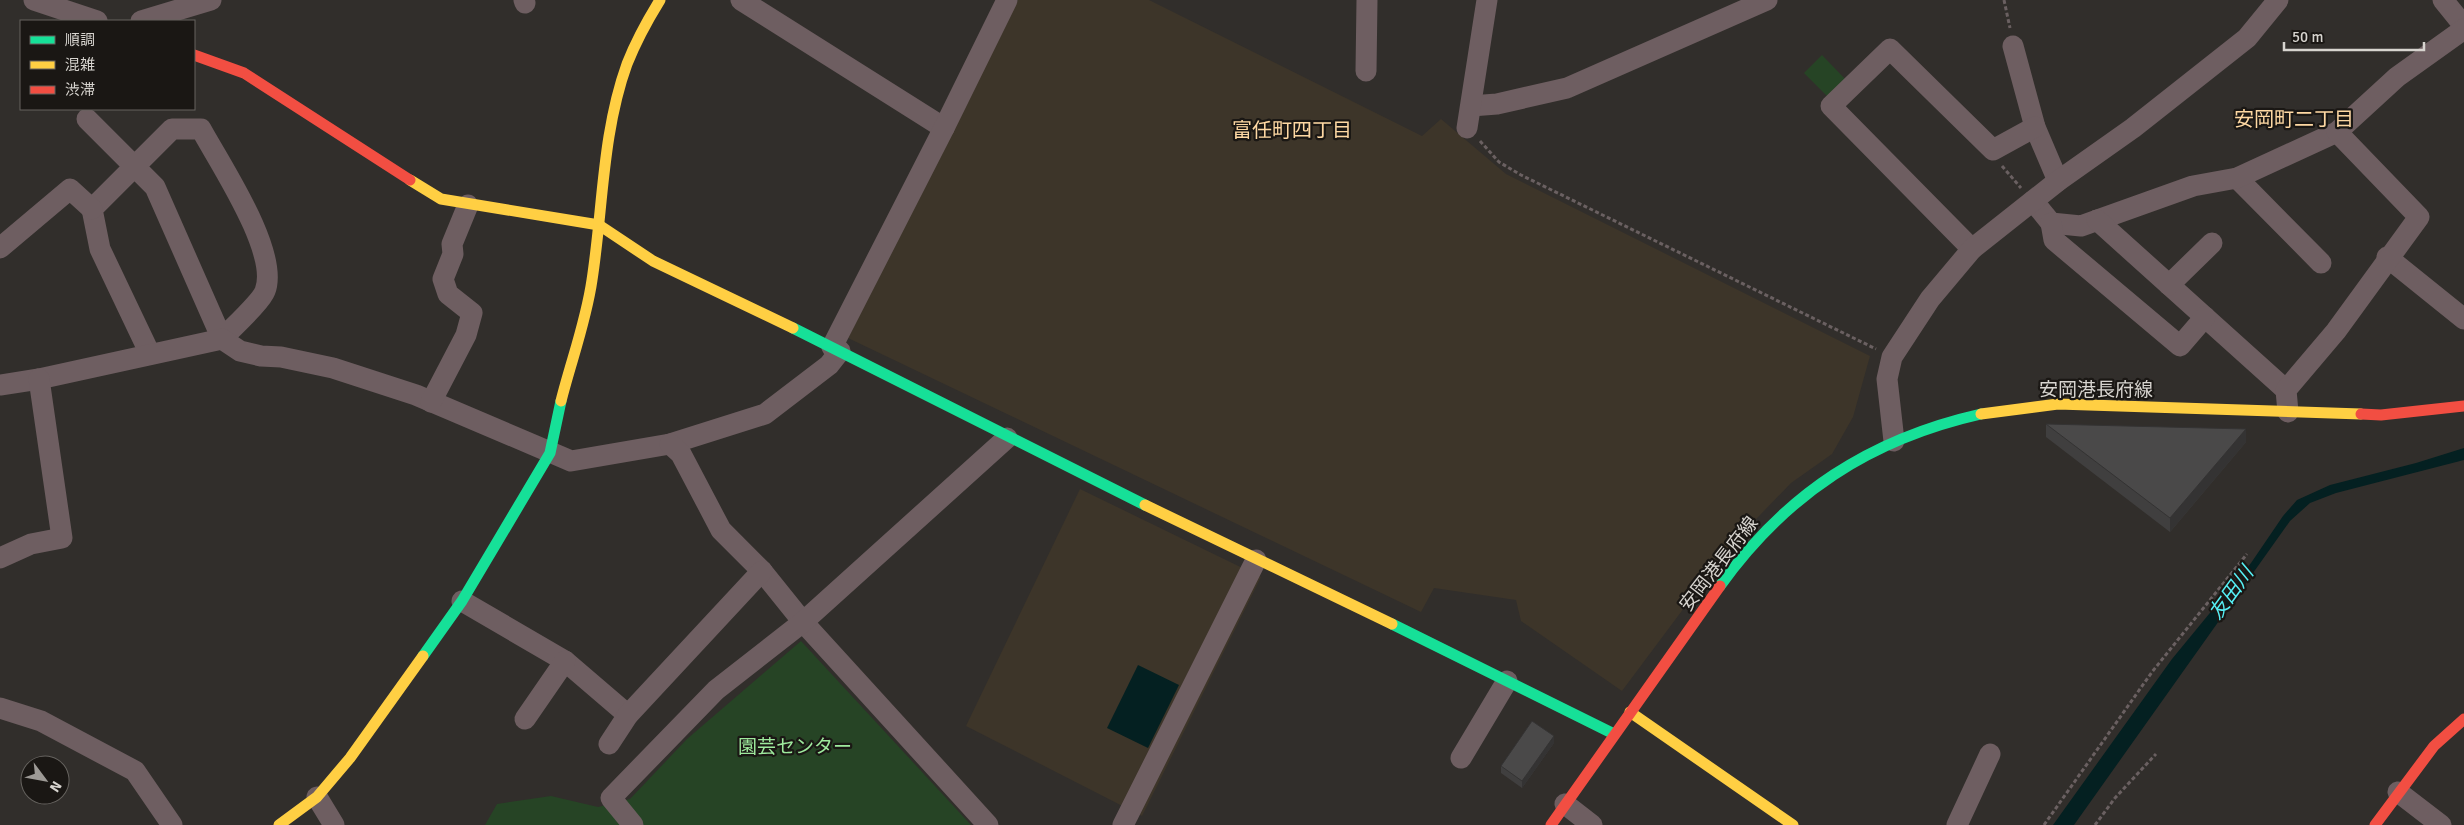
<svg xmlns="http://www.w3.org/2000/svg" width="2464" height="825" viewBox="0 0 2464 825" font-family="Signika,'Noto Sans JP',sans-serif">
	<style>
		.built { fill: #3d3529 }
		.green { fill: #264425 }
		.water { fill: #042021 }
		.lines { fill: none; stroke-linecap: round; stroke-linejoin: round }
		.path { stroke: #6a6061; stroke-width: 3; stroke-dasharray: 4 2.5; stroke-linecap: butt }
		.street { stroke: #6e5e61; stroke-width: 21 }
		.fast { stroke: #16e098; stroke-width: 11 }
		.slow { stroke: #ffcf43; stroke-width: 11 }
		.jam { stroke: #f24e42; stroke-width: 11 }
		.wall { fill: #403f3f }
		.shaded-wall { fill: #343333 }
		.building { fill: #4a4949; stroke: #343333 }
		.labels { text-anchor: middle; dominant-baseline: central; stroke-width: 4.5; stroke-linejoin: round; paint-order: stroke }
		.street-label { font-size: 19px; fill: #d7d4cf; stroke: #1a1714 }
		.park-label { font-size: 19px; fill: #9ee99d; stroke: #1a1714 }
		.neighbourhood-label { font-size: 20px; fill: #fed8a3; stroke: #1a1714 }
		.water-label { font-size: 20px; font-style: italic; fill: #56f0f5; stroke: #1a1714 }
	</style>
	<rect width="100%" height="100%" fill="#312e2b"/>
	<g class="built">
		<polygon points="1018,0 1149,0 1422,136 1441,119 1506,174 1870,356 1853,417 1832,454 1791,483 1731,545 1622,691 1521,621 1516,600 1434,588 1421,612 848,338"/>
		<polygon points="1080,489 1261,577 1142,816 966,726"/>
	</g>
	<g class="green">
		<polygon points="1822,55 1847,81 1829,98 1804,73"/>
		<polygon points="801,641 971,825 485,825 497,804 551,796 598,807 630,799 687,739"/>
	</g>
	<g class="water">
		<polygon points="2464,448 2464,460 2336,493 2310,503 2290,521 2074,825 2053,825 2172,659 2251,563 2283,516 2297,500 2330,485 2416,463"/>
		<polygon points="1138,665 1179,685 1148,748 1107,728"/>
	</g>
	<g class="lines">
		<g class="path">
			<polyline points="2004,0 2010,28"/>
			<polyline points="1480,141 1499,162 1521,175 1876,349"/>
			<polyline points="2002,166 2021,188"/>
			<polyline points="2044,825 2152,672 2247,554"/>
			<polyline points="2095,825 2115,798 2156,754"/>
		</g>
		<g class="street">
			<polyline points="34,0 97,21"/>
			<polyline points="524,0 525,3"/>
			<polyline points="741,0 944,128"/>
			<polyline points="2443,0 2464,26"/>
			<polyline points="141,21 211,0"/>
			<polyline points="2013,46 2035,127 2058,181"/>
			<polyline points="1366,71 1367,0"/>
			<polyline points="1471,106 1497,104 1567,88 1767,0"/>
			<path d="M87,119L155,187L222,339C231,329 261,302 265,291C280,253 220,164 201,129H172L92,209L100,249L150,354"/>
			<polyline points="1467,128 1487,0"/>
			<polyline points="2237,178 2321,263"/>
			<polyline points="2033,201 2051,223 2081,226 2193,186 2237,178 2337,132 2397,77 2464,29"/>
			<polyline points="2097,220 2286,390"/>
			<polyline points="2051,223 2054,240 2180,346 2205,317"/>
			<polyline points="0,248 70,189 92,209"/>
			<polyline points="1972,249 1831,106 1890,49 1993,150 2035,127"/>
			<polyline points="2387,257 2464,319"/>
			<polyline points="2169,285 2212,243"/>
			<polyline points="832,347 944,128 1007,0"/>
			<polyline points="0,385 39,379 222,339 240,351 261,356 281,357 333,368 416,395 571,461 670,444 765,414 829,365 840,351"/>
			<polyline points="431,402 466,335 472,313 448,294 443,279 453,254 452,244 468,205"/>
			<polyline points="2288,412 2286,390 2336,331 2419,217 2337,132"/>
			<polyline points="1894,441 1887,379 1892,357 1930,299 1972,249 2058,181 2133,128 2247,38 2278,0"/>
			<polyline points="670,444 681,454 721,530 762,571 803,622 988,825"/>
			<polyline points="0,558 31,544 62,538 39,379"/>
			<polyline points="462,601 565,661 628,715"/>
			<polyline points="0,708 41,721 135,771 172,825"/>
			<polyline points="525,719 565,661"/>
			<polyline points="609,744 628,715 762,571"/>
			<polyline points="1461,758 1507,681"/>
			<polyline points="2398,792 2441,825"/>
			<polyline points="317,797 334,825"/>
			<polyline points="1565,804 1592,825"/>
			<polyline points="633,825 611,798 716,690 803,622 1007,438"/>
			<polyline points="1123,825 1256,560"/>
			<polyline points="1957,825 1990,754"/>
		</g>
		<g class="fast">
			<polyline points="793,328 1145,505"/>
			<path d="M1720,586C1786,494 1870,439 1981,414"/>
			<polyline points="1392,624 1614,734"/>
			<polyline points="423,656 462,601 550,453 561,401"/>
		</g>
		<g class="slow">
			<polyline points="410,180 441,199 599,225 653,261 793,328"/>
			<path d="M561,401C571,361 586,322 592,280C603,209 602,133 627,64C636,41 647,21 660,0"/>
			<polyline points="1981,414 2058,404 2361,414"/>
			<polyline points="1145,505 1392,624"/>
			<polyline points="1630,712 1793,825"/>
			<polyline points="279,825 317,797 350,758 423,656"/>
		</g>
		<g class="jam">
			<polyline points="194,55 244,73 410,180"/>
			<polyline points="2361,414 2381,415 2464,406"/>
			<polyline points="1551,825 1720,586"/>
			<polyline points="2375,825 2434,746 2464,719"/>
		</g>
	</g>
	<g class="wall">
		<polygon points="2046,424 2246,442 2170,532 2046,437"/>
		<polygon points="1554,743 1522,788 1501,773 1501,766"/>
	</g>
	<g class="shaded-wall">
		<polygon points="2246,429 2246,442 2170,532 2170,518"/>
		<polygon points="1554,736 1554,743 1522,788 1522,781"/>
	</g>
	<g class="building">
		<polygon points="2046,424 2246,429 2170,518"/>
		<polygon points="1532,721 1554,736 1522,781 1501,766"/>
	</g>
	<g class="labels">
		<g class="street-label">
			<text x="2096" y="390">安岡港長府線</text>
			<text transform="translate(1719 564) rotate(-52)">安岡港長府線</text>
		</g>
		<g class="park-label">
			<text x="795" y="747">園芸センター</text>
		</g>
		<g class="neighbourhood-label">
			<text x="2294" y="119">安岡町二丁目</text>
			<text x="1292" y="130">富任町四丁目</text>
		</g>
		<g class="water-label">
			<text transform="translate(2231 593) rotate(-54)">友田川</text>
		</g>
	</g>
	<rect x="20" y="20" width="175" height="90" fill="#1a1714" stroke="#66635f"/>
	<rect x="30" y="36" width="25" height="8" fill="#16e098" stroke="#66635f"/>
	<text x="65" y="45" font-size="15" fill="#d7d4cf">順調</text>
	<rect x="30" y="61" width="25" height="8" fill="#ffcf43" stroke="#66635f"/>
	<text x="65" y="70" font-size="15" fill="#d7d4cf">混雑</text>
	<rect x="30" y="86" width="25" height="8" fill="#f24e42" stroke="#66635f"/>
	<text x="65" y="95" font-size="15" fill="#d7d4cf">渋滞</text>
	<g transform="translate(45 780) rotate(122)"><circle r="24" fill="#1a1714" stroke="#66635f"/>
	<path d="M0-4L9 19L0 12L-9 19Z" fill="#9d9a96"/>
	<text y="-8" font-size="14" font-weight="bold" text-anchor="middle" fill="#d7d4cf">N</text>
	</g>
	<path d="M2284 42v8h140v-8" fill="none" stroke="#d7d4cf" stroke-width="2.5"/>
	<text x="2292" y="42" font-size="15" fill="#d7d4cf" stroke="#1a1714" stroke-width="4" paint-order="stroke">50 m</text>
</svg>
